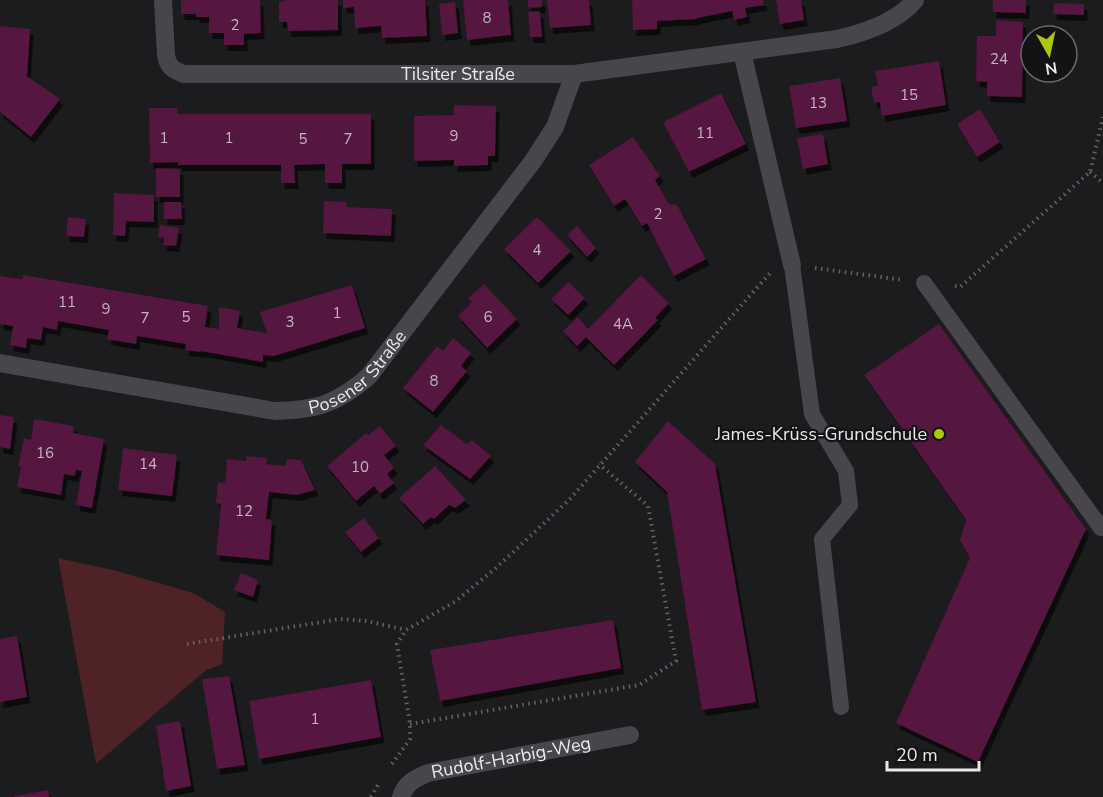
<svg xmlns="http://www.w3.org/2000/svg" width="1103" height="797" viewBox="0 0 1103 797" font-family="'Nunito Sans',sans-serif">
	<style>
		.green { fill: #4f2326 }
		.building { fill: #54143f; filter: url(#shadow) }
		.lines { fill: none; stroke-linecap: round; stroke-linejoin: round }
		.path { stroke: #646366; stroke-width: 4; stroke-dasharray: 1.5 4.5; stroke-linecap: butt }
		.lane { stroke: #48464a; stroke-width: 16 }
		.street { stroke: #48464a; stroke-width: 18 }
		.poi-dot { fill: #afc505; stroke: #131215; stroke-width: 2 }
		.labels { text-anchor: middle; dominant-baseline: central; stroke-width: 4.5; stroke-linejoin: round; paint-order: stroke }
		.number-label { font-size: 15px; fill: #c4b4c0 }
		.street-label { font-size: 18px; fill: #eae9eb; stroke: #131215 }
		.poi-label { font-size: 18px; fill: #eae9eb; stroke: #131215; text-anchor: end }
	</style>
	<defs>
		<filter id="shadow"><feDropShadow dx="3.5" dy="6" stdDeviation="0" flood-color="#0009"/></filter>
	</defs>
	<rect width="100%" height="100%" fill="#1c1b1e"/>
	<polygon class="green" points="58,558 117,571 193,593 225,612 222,664 206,670 96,764"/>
	<g class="building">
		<polygon points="181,0 260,0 261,33 244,34 244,45 224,45 224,33 209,33 209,17 196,17 196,14 181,14"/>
		<polygon points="287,0 338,0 338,30 288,31 287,22 279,22 279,2"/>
		<polygon points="343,0 425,0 427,36 382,38 381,26 355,28 354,7 343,8"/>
		<polygon points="463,0 508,0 511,35 467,40"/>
		<polygon points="528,0 542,0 542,7 528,8"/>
		<polygon points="547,0 589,0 591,25 550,28"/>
		<polygon points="632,0 763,0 764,5 745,8 747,17 734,20 732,11 697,18 697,19 657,21 657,29 633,30"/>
		<polygon points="776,0 801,0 804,20 780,24"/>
		<polygon points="993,0 1026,0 1026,13 993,12"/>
		<polygon points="455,2 458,33 442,35 439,4"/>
		<polygon points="1054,3 1084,4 1084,15 1053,14"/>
		<polygon points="540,11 542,37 530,37 528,12"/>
		<polygon points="996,20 1023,22 1022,97 987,96 987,82 976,81 977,36 996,36"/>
		<polygon points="0,26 30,29 27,76 60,99 31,137 0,112"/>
		<polygon points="939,61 946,105 882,116 880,102 874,103 871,87 878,86 875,71"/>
		<polygon points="840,78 847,121 796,128 789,86"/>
		<polygon points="721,93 746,144 689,172 663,122"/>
		<polygon points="454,105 496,106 495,156 488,156 488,165 454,166 454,160 414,161 414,116 454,115"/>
		<polygon points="149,108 178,108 177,114 371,114 371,164 342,164 342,183 325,183 325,164 294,165 295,183 281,183 281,165 178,165 178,162 150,163"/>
		<polygon points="980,109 1000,142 977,157 957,124"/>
		<polygon points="823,134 828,164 803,169 797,138"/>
		<polygon points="633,137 660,176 655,180 669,204 677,205 706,259 674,276 647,223 642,226 625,199 614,206 589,165"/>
		<polygon points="156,168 180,169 180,197 156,197"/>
		<polygon points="114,193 154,195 154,222 126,221 125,236 113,235"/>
		<polygon points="324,201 347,202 346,207 392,209 391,236 323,233"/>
		<polygon points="164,202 181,202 182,219 164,219"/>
		<polygon points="68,217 86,219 84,237 66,236"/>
		<polygon points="537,217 571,251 538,283 504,249"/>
		<polygon points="160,225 179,228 176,246 163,245 164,238 158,237"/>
		<polygon points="577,226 596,248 587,257 567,235"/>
		<polygon points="23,275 208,306 205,327 219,329 219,307 240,311 237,328 267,333 260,312 352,285 365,328 274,356 263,355 263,362 201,351 201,352 185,350 186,344 137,336 136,344 107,339 109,330 58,321 57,330 43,327 41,340 27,338 26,348 10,345 13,326 0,324 0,276 22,279"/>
		<polygon points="641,275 669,303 655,318 658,320 614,365 586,337 577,346 563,331 578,317 588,329"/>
		<polygon points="568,282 585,298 568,315 551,299"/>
		<polygon points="484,284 517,319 487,348 458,316 472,302 468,298"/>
		<polygon points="939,324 1086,529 978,762 896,723 970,558 960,540 966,520 864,375"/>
		<polygon points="453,338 471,353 461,366 467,371 433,412 403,388 437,346 443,351"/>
		<polygon points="0,415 14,417 10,449 0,447"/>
		<polygon points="34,419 74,426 73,433 104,439 92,508 76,505 82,471 76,470 75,476 64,474 61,495 17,487 21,466 18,466 24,438 31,440"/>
		<polygon points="668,421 715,464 756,702 702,710 667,492 635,462"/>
		<polygon points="441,425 467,444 472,440 491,456 470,479 423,445"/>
		<polygon points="380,426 396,446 384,455 394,468 387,474 394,483 380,494 374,486 356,501 327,466 366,433 368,435"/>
		<polygon points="123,448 177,455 172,496 118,490"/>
		<polygon points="247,456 267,458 266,464 285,466 287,459 301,460 315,490 297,495 269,492 266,519 272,520 269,560 216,555 221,504 216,503 218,482 225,483 227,459 246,461"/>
		<polygon points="435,466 466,500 455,508 449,505 434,519 431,517 423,524 399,498"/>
		<polygon points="364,518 379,538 361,552 345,532"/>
		<polygon points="241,573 258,580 253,597 234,590"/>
		<polygon points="613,620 621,668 440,701 430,650"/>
		<polygon points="17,636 27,697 0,702 0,639"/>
		<polygon points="229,676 245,765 217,769 202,679"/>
		<polygon points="371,680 381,737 259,759 249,701"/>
		<polygon points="180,721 191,786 166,791 156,725"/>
		<polygon points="48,790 49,797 14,797 14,796"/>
	</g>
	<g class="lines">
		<g class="path">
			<polyline points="1090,172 1103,183"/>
			<polyline points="815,268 903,280"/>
			<polyline points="955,286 960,287 1090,172 1103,117"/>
			<polyline points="187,644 340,619 366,621 406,630"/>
			<polyline points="410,724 639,685 676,661 648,506 599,464"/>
			<polyline points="392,764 410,739 410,724 397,644 406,630 456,601 497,567 570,499 770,273"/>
			<polyline points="371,797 378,785"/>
		</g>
		<g class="lane">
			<polyline points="792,265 812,414 846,471 850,505 822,539 841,707"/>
			<polyline points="924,283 1101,528"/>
		</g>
		<g class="street">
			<path id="s1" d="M163,0L166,55C168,67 173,70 184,74H574L837,39C864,33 897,22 915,0"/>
			<polyline points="742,52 792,265"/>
			<path id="s2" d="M0,363L275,411C317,410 337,404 369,376L533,161L555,127L574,74"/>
			<path id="s3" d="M401,797C405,783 416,778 428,773L630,735"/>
		</g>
	</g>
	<circle class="poi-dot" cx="939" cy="434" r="6"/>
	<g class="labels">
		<g class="number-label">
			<text x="487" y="18">8</text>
			<text x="235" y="25">2</text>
			<text x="999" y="59">24</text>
			<text x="909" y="95">15</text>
			<text x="818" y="103">13</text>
			<text x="705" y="133">11</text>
			<text x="454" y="136">9</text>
			<text x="164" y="138">1</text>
			<text x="229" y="138">1</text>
			<text x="303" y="139">5</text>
			<text x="348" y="139">7</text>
			<text x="658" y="214">2</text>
			<text x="537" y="250">4</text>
			<text x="67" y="302">11</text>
			<text x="106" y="309">9</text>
			<text x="337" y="313">1</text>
			<text x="186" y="317">5</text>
			<text x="488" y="317">6</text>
			<text x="145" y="318">7</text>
			<text x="290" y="322">3</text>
			<text x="623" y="324">4A</text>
			<text x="434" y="381">8</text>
			<text x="45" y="453">16</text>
			<text x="148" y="464">14</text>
			<text x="360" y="467">10</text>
			<text x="244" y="511">12</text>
			<text x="315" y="719">1</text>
		</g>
		<g class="street-label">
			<text stroke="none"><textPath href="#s1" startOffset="357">Tilsiter Straße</textPath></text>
			<text stroke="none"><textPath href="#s2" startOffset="375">Posener Straße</textPath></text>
			<text stroke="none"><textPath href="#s3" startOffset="122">Rudolf-Harbig-Weg</textPath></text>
		</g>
		<g class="poi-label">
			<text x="927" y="434">James-Krüss-Grundschule</text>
		</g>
	</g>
	<g transform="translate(1049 54) rotate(171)"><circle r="28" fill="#131215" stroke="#69686b" stroke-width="1.5"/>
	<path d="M0-4.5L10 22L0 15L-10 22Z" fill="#afc505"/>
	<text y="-9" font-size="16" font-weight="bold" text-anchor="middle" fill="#eae9eb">N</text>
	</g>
	<path d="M887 761v9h92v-9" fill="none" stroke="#eae9eb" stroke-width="3"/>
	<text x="896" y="761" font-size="18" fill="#eae9eb" stroke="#131215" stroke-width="4.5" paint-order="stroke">20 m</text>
</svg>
